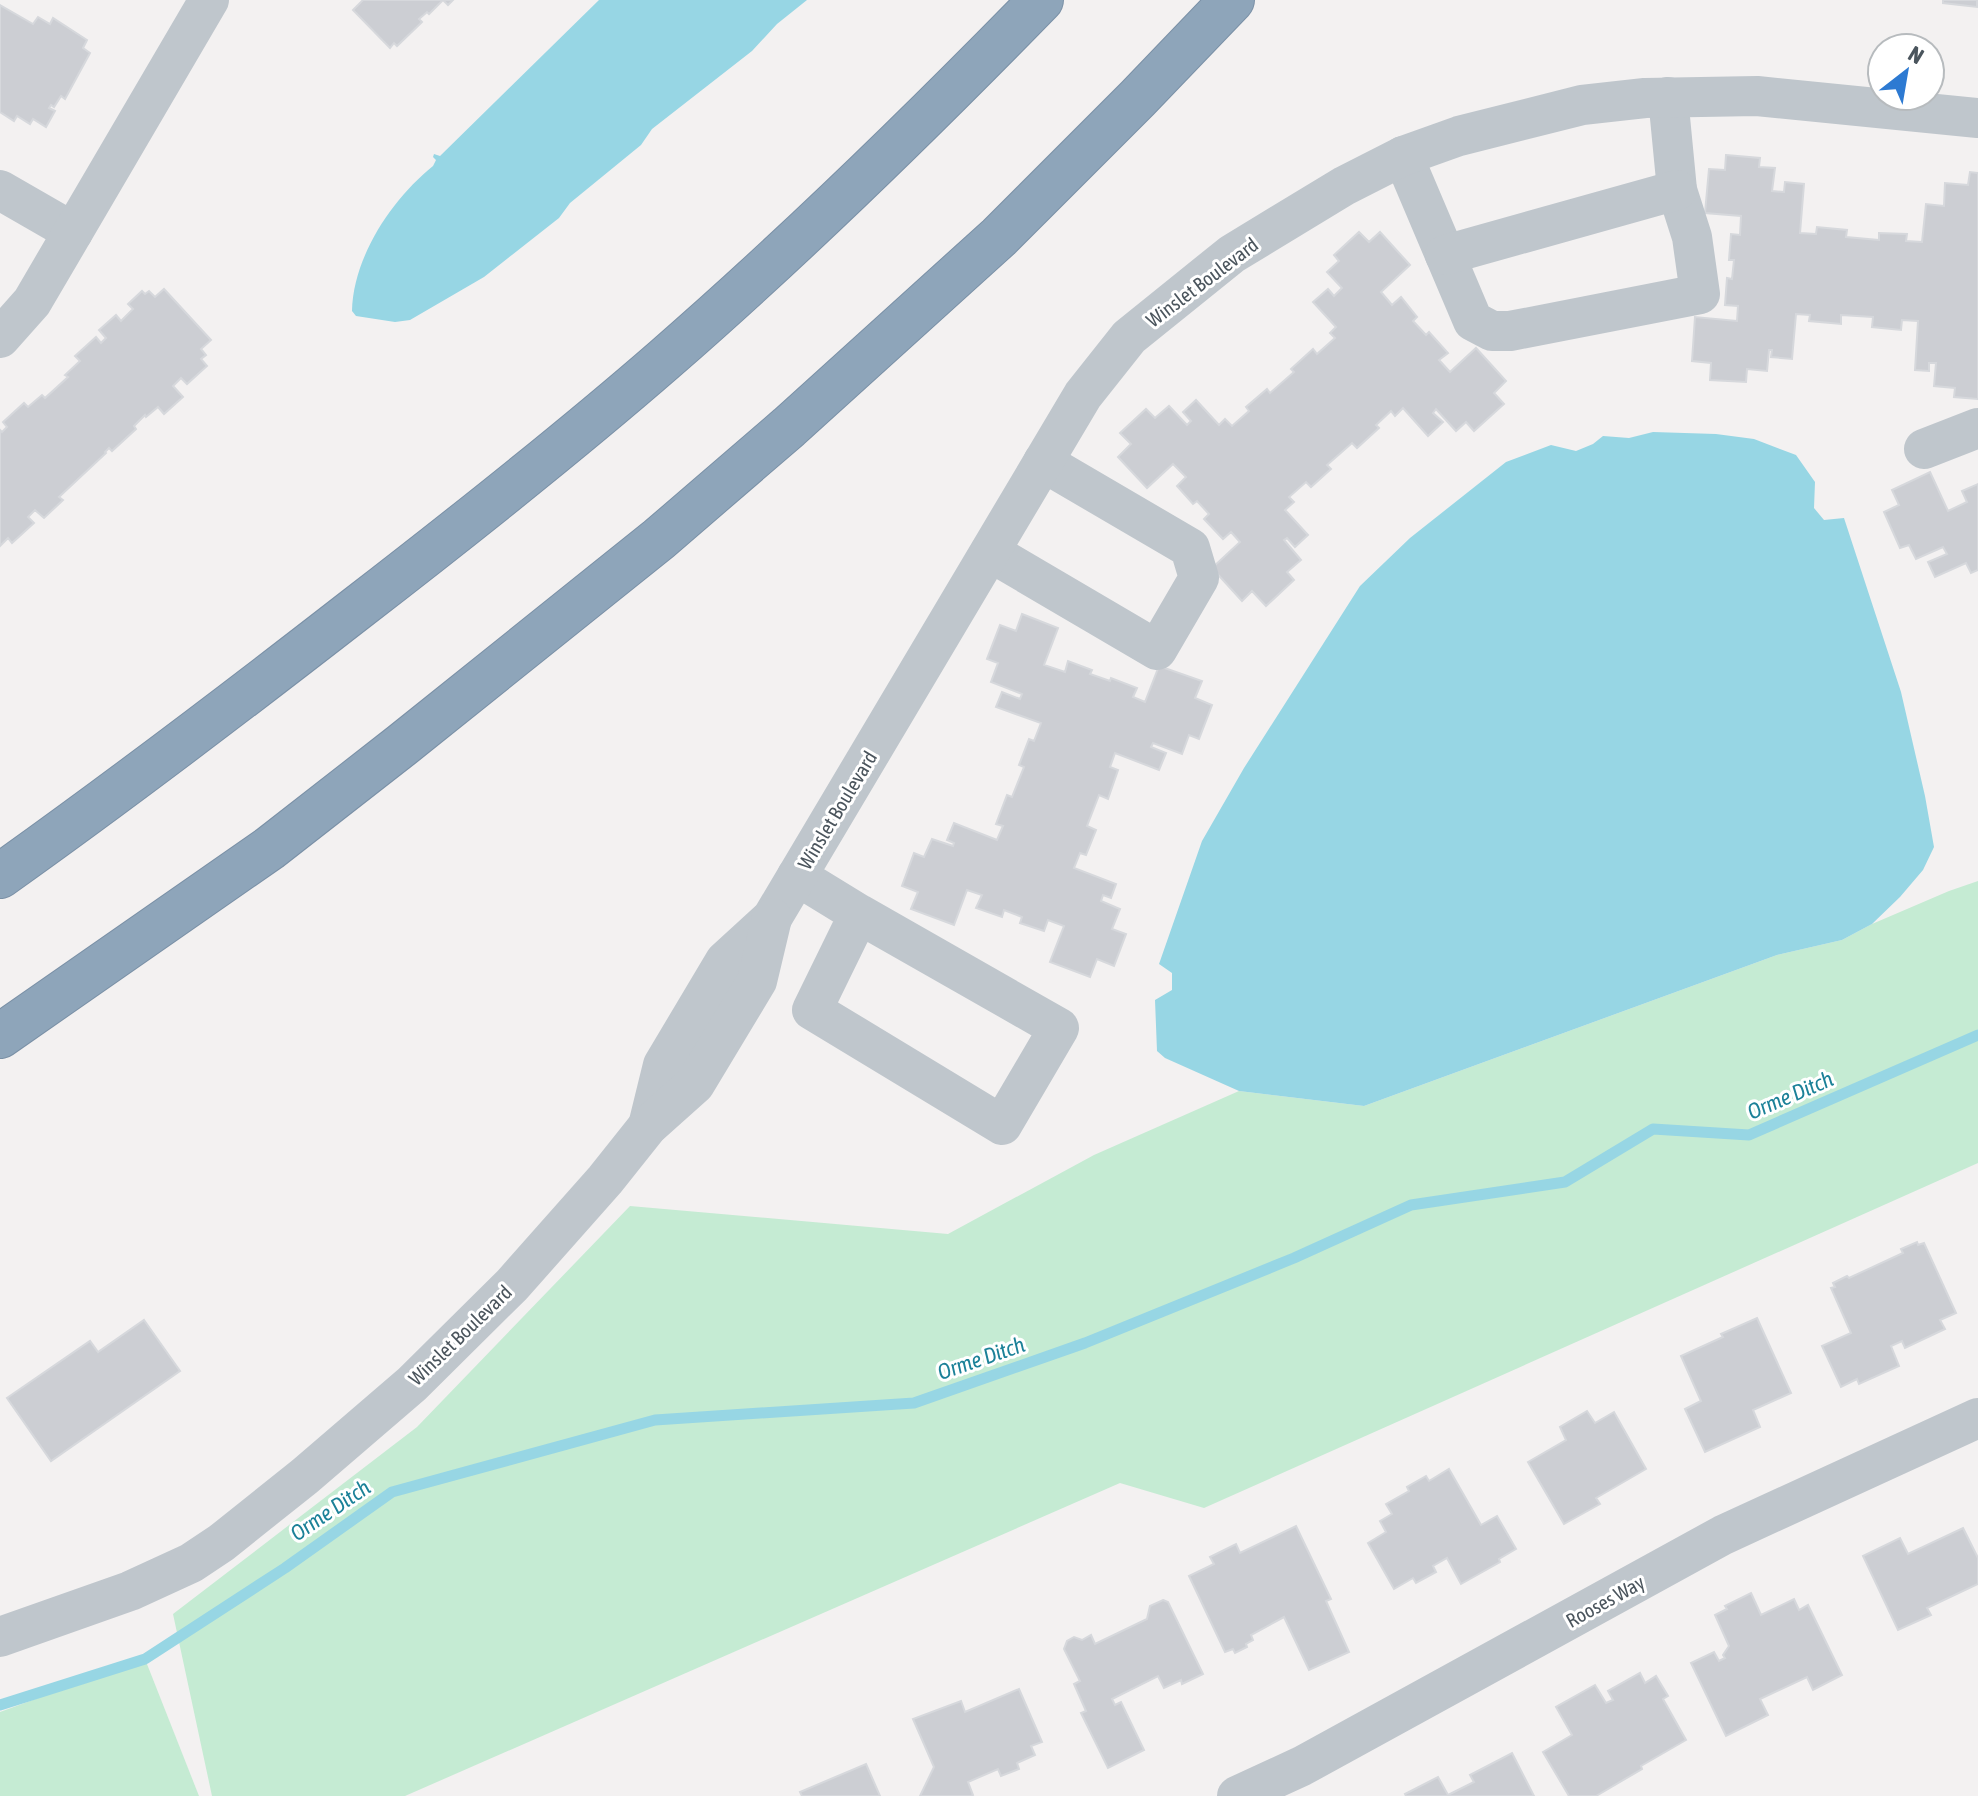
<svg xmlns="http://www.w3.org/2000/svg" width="1978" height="1796" viewBox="0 0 1978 1796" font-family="'Asap Condensed',sans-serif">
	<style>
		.green { fill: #c5ebd3 }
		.water { fill: #97d6e4 }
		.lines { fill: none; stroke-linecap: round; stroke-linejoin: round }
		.stream { stroke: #97d6e4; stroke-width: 11 }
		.building { fill: #ccced3; stroke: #d6d8dc; stroke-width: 2 }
		.highway-casing { stroke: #7a90a6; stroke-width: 46 }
		.minor { stroke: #bfc6cc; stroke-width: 40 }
		.highway { stroke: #8ea5ba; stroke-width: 44 }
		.labels { text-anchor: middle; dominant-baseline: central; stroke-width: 6; stroke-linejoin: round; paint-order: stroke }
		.street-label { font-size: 20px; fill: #4b555d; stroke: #fff }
		.water-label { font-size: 22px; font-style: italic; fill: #1b8198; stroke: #fff }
	</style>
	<rect width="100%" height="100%" fill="#f3f1f1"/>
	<g class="green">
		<polygon points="1978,881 1978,1163 1204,1508 1120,1483 405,1796 212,1796 173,1614 417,1427 630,1206 948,1234 1094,1155 1239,1091 1364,1106 1777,955 1842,940 1872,924 1949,891"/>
		<polygon points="145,1659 199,1796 0,1796 0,1712"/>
	</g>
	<g class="water">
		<path d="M599,0H807L777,24L752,51L652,129L641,145L570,203L559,218L484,277L410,320L395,322L356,316L352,311C353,257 392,199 433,166L436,160L433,157L434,154L440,156Z"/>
		<polygon points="1653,432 1716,434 1754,439 1796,455 1815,482 1814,508 1824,520 1844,518 1901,692 1925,796 1934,847 1923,870 1900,897 1872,924 1842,940 1777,955 1364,1106 1239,1091 1165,1058 1157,1051 1155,1000 1172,990 1172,973 1159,964 1202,841 1244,768 1360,586 1410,538 1506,462 1551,445 1576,451 1593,444 1603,436 1629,438"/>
	</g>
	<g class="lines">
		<polyline class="stream" points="0,1705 145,1659 285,1568 392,1492 655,1420 914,1403 1085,1343 1294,1258 1411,1205 1565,1182 1653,1129 1749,1135 1978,1035"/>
	</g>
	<g class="building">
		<polygon points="363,0 453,0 448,5 443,0 429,14 427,12 419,19 422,22 397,46 394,43 390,48 353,10"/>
		<polygon points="1943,0 1977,0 1977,7 1943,3"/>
		<polygon points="0,5 33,24 38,17 50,24 53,18 87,40 83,48 90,53 65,99 61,96 54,107 51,105 49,108 55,111 46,127 33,119 30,124 17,116 14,121 0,112"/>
		<polygon points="1726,155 1760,158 1759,167 1775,168 1772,191 1784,192 1785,182 1804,184 1800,233 1816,234 1817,227 1847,230 1846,237 1879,240 1879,233 1907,234 1906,241 1922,242 1926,204 1944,206 1945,183 1968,185 1970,172 1978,173 1978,399 1954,397 1955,388 1934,386 1936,363 1929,363 1929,371 1915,370 1918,321 1902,320 1901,330 1872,327 1873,317 1841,315 1841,324 1809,321 1810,315 1796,314 1792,359 1771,357 1772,350 1769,350 1767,371 1747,369 1746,382 1710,380 1711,363 1692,361 1695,317 1737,321 1738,306 1725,305 1727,278 1732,279 1734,260 1729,260 1731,234 1740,235 1741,216 1705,213 1709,169 1725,170"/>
		<polygon points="1359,232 1369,242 1380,232 1410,265 1381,292 1392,305 1401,297 1417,317 1413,321 1426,335 1429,332 1448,353 1439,360 1450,372 1476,348 1506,381 1494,393 1504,404 1474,431 1466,422 1456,431 1436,409 1433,413 1443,422 1428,436 1403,408 1395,416 1391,411 1376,425 1379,428 1357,448 1352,443 1327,465 1331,469 1311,487 1306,482 1289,497 1294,502 1285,510 1308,535 1295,547 1287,538 1284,540 1301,560 1287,572 1294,580 1266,606 1252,591 1242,601 1212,568 1240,542 1231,532 1223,539 1204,519 1209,514 1197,501 1193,504 1177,486 1186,477 1173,464 1147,488 1118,457 1131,444 1120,433 1146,409 1155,418 1169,406 1187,425 1191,421 1183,412 1196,400 1219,425 1225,419 1232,426 1249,411 1246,407 1267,389 1270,393 1294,372 1291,369 1313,349 1317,354 1335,338 1330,333 1336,327 1313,302 1328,289 1334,296 1342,288 1327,272 1339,261 1334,255"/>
		<polygon points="164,289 211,340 201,349 206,355 201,359 207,366 187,384 181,378 173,386 183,397 164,414 158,407 146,417 145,415 134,426 136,429 112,451 109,448 105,452 106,453 59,497 63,500 44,518 35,510 28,517 34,523 12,543 8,538 0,546 0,430 2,432 7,427 3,422 24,403 28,407 42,395 45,398 68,377 65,375 80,361 75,356 96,337 101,343 106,338 99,330 116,315 121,321 133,309 128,304 142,291 145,294 149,291 155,297"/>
		<polygon points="1930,472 1948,511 1967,502 1962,491 1978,484 1978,570 1971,573 1966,563 1935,577 1928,562 1947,554 1943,547 1916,559 1909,545 1900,548 1884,512 1899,505 1892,490"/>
		<polygon points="1022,614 1058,628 1044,665 1065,672 1068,661 1092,670 1090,674 1110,681 1111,678 1137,688 1133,697 1145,702 1159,666 1202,681 1195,698 1212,705 1199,739 1189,735 1182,754 1153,743 1151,747 1166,753 1159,770 1115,753 1110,767 1118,770 1108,799 1099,795 1087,826 1096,830 1086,855 1080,853 1074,868 1116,884 1111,898 1103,895 1101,901 1120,909 1112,929 1126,934 1114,966 1097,959 1090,977 1050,962 1064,926 1048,920 1044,931 1020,923 1022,917 1004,910 1002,917 976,908 982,895 967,890 954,925 911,909 918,892 902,886 914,853 924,857 932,839 953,846 954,843 947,840 954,823 997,840 1003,826 996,824 1007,795 1012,797 1024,767 1019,765 1029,739 1034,741 1041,723 996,707 1002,692 1020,699 1022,694 991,682 998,663 987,659 1000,625 1016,631"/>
		<polygon points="1917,1242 1918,1245 1924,1243 1956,1313 1940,1320 1945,1329 1905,1348 1902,1341 1891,1346 1899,1366 1859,1384 1857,1379 1841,1387 1822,1346 1851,1333 1831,1288 1835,1287 1833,1283 1847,1276 1849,1278 1903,1253 1901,1249"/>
		<polygon points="1757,1318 1791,1393 1753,1410 1760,1427 1705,1452 1685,1409 1701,1401 1681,1356 1723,1337 1721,1334"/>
		<polygon points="144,1320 180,1371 51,1461 7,1398 90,1341 98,1352"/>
		<polygon points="1587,1411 1595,1423 1614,1412 1646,1469 1596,1498 1600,1504 1564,1524 1528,1462 1566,1440 1560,1427"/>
		<polygon points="1449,1469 1481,1525 1497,1516 1516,1549 1499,1559 1500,1562 1461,1584 1447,1558 1433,1566 1436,1572 1416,1583 1413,1578 1394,1589 1368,1543 1386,1532 1380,1521 1392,1514 1386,1504 1409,1491 1407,1487 1426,1476 1429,1481"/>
		<polygon points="1296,1526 1331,1599 1326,1601 1349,1652 1309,1670 1284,1617 1251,1635 1253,1640 1246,1644 1247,1647 1235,1653 1233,1649 1225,1652 1189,1576 1214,1564 1210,1557 1236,1544 1240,1553"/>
		<polygon points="1963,1528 1978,1558 1978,1584 1927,1608 1931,1615 1898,1630 1863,1556 1900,1538 1908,1554"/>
		<polygon points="1751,1593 1761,1615 1794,1599 1799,1610 1808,1605 1842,1675 1813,1690 1807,1677 1760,1699 1768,1715 1726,1736 1691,1663 1714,1652 1719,1661 1725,1658 1723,1655 1729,1646 1715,1615 1727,1609 1725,1606"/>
		<polygon points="1163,1600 1168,1602 1203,1674 1182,1684 1181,1680 1164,1688 1158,1676 1112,1699 1115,1705 1121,1702 1144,1750 1108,1768 1081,1713 1086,1711 1074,1684 1080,1681 1064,1649 1067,1641 1074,1637 1082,1640 1091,1635 1095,1644 1147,1619 1150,1606"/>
		<polygon points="1640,1673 1645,1683 1656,1676 1668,1696 1663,1699 1686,1740 1641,1766 1642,1769 1596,1796 1569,1796 1543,1752 1572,1735 1556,1707 1595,1685 1606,1703 1613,1700 1608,1691"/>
		<polygon points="1019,1689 1042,1742 1031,1746 1035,1755 1017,1763 1019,1769 1001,1776 998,1769 968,1782 973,1795 971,1796 920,1796 934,1767 913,1719 961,1701 965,1712"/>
		<polygon points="1512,1753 1534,1796 1406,1796 1405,1794 1438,1777 1448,1795 1474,1782 1470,1775"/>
		<polygon points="866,1764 880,1796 802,1796 800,1792"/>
	</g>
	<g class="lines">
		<defs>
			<g id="highway">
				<path d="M0,876C121,790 239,700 356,609C461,528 565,446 665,359C796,245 920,124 1041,0"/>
				<polyline points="0,1036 270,848 402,745 659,539 789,427 999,237 1138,98 1232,0"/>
			</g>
		</defs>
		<use href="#highway" class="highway-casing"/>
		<g class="minor">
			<polyline points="1403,156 1473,321 1492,331 1510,331 1700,294 1692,237 1677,190 1668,97"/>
			<polyline points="0,190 73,232"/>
			<polyline points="1445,255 1677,190"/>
			<polyline points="0,338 32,302 209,0"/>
			<polyline points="1924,449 1978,428"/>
			<polyline points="990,552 1157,650 1199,578 1190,548 1043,462"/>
			<polyline points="797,876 859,914 1059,1028 1002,1125 812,1010 859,914"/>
			<polyline points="648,1126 663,1065 725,961 772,918 1083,395 1129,337 1232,254 1344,186 1403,156 1459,136 1582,105 1645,98 1757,96 1978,118"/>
			<polyline points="0,1637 130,1591 191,1563 221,1543 305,1476 412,1384 512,1285 605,1180 648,1126 695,1084 757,981 772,918"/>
			<polyline points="1237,1796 1302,1766 1723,1535 1978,1418"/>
		</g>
		<use href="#highway" class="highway"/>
	</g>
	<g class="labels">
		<g class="street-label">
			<text transform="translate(1202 282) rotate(-37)">Winslet Boulevard</text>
			<text transform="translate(837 810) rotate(-59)">Winslet Boulevard</text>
			<text transform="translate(460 1335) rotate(-44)">Winslet Boulevard</text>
			<text transform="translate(1605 1601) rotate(-29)">Rooses Way</text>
		</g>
		<g class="water-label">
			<text transform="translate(1790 1095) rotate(-23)">Orme Ditch</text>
			<text transform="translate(981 1358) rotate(-19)">Orme Ditch</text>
			<text transform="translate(330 1510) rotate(-34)">Orme Ditch</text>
		</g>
	</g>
	<g transform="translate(1906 72) rotate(31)"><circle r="38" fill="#ffffff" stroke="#b7bbbe" stroke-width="2"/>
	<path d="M0-6L14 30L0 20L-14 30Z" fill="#2d7ad2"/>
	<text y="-12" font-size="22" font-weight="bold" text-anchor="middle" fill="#4b555d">N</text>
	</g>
</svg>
